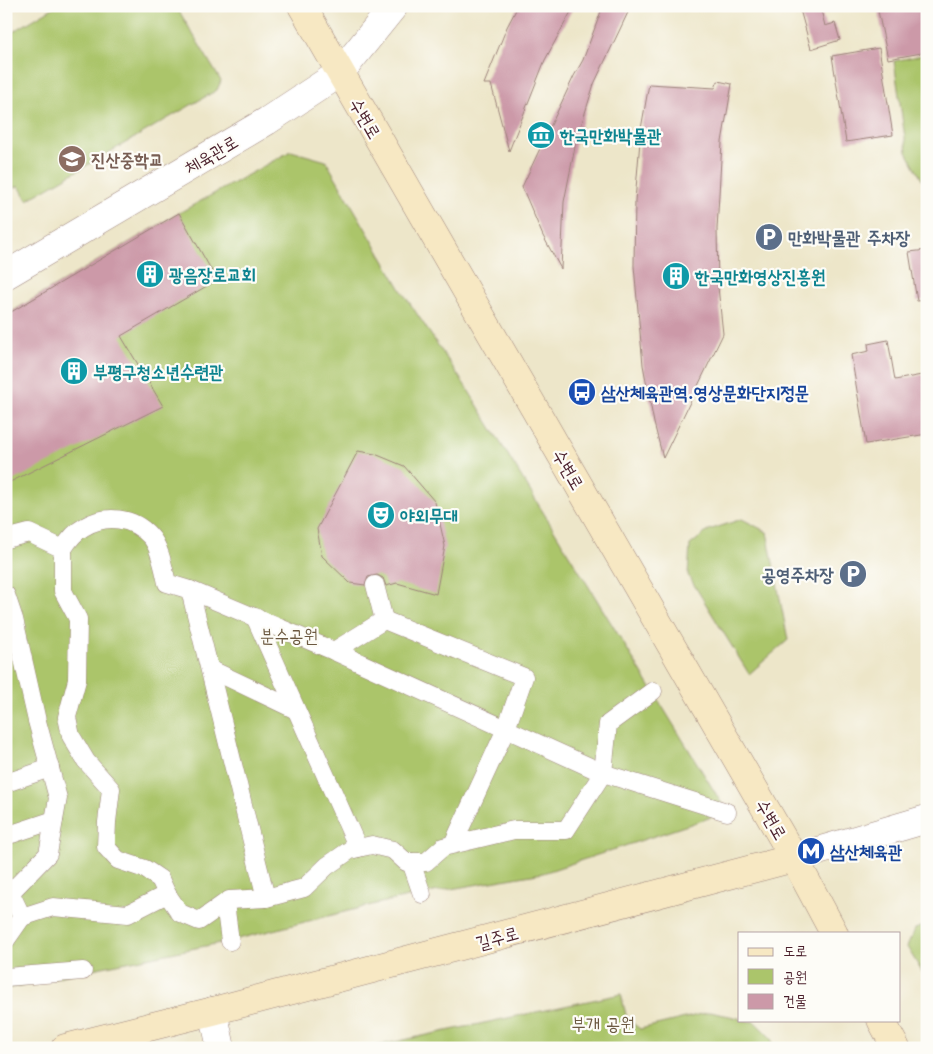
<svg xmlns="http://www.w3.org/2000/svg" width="933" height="1054" viewBox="0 0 933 1054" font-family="Mali,'Poor Story',sans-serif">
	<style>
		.green { fill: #abc56b; stroke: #7a724b }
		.building { fill: #cc99a8 }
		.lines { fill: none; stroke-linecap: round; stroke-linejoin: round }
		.pedestrian-casing { stroke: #9c827a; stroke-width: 19 }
		.tertiary-casing { stroke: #9c827a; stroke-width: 29 }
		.secondary-casing { stroke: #9c827a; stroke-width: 29 }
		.pedestrian { stroke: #fff; stroke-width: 18 }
		.tertiary { stroke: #fff; stroke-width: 28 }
		.secondary { stroke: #f7e8c3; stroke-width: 28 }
		.labels { text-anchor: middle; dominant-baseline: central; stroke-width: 4.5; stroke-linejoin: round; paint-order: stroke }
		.street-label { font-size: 18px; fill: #4a1f2b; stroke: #fdfcf7 }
		.culture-label { font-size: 18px; font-weight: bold; fill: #0d838f; stroke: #fdfcf7; text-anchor: start }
		.education-label { font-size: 18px; font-weight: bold; fill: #785e54; stroke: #fdfcf7; text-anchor: start }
		.service-label { font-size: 18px; font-weight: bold; fill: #4e5e75; stroke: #fdfcf7; text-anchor: start }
		.transit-label { font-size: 18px; font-weight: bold; fill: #164399; stroke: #fdfcf7; text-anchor: start }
		.park-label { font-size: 18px; fill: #6c5941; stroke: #fdfcf7 }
	</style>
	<rect width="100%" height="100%" fill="#fdfcf7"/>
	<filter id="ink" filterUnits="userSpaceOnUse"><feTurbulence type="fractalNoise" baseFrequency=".02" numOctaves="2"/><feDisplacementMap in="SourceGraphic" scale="10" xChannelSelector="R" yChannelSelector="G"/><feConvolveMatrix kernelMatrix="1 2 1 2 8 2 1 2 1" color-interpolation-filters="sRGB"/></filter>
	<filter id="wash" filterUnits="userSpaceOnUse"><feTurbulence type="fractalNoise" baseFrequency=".0096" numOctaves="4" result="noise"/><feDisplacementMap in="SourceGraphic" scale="20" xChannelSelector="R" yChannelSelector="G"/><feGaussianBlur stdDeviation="1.12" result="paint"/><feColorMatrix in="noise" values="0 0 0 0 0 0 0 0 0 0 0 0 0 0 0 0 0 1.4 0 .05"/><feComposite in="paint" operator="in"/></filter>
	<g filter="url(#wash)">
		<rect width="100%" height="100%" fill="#ede6c9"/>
		<g class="green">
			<polygon points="56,6 176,6 221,81 217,90 27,200 19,186 6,191 6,36"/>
			<polygon points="927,54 927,189 907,152 894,61"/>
			<polygon points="291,151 326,161 403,293 470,393 727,812 543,873 422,894 376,904 230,941 83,971 6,989 6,315 179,213"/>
			<polygon points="742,519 767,532 788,640 749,674 688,575 690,545 709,530"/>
			<polygon points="927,925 927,980 907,947 915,929"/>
			<polygon points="621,994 627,1019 640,1029 710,1012 739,1018 739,1020 755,1022 771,1038 774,1048 366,1048"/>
		</g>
		<g id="blocks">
			<g class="building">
				<polygon points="518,6 574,6 545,60 509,151 491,84 484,84 507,27"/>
				<polygon points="603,6 631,6 594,84 576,142 564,202 561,269 543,236 522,187 574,76 583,60"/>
				<polygon points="799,6 820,6 825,26 835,23 840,40 811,49"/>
				<polygon points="877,6 927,6 927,52 888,59"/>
				<polygon points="879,48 893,135 846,142 832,56"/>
				<polygon points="718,81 732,84 722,142 717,229 718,287 723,334 663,458 654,423 643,365 634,266 635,201 641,129 649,84 715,88"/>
				<polygon points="179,213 217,280 121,336 163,406 6,484 6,315"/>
				<polygon points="927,250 927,300 917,301 909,252"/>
				<polygon points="888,340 895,380 927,374 927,434 866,444 851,355 869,351 868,344"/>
				<polygon points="358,451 375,454 404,466 435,502 445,546 436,594 397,583 386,586 383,578 377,575 368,577 365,585 350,583 322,556 317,529"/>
			</g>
		</g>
	</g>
	<g filter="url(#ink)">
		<use href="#blocks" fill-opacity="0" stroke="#9c827a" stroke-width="1"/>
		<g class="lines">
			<defs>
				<g id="pedestrian">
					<polyline points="6,539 29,533 63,549 63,591 78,619 77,680 67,717 71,736 86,761 111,789 107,822 106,847 118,860 145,869 160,879 167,894"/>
					<path d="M63,549C68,541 75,532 84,527C106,514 133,517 150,536C160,546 164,570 167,583L190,590L334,651L384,620L375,585"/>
					<polyline points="6,595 14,619 37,721 58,798 48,854 6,897"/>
					<polyline points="255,617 358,848"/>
					<polyline points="384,620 524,677 506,729 453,844"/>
					<polyline points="334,651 603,773 727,812"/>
					<polyline points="210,669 296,710"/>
					<polyline points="6,783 50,768"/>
					<polyline points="12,834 54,820"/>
					<polyline points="411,862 422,894"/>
					<polyline points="266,898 304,888 327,866 350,850 358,848 372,845 393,850 406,862 426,862 443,847 514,830 566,830 603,773 608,724 653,691"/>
					<polyline points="225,903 230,941"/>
					<polyline points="22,917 53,907 128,914 167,894 180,913 199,921 229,900 266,898 190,590"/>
					<polyline points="6,940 22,917 11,894"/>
					<polyline points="6,977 83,971"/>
				</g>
				<g id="tertiary">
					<polyline points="6,275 267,121 340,73 394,6"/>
					<polyline points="794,858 927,819"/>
					<polyline points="213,1011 221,1048"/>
				</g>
				<g id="secondary">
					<polyline points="302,6 794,858 834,933"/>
					<polyline points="881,1020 896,1048"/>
					<polyline points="65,1048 213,1011 794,858"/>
				</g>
			</defs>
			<use href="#pedestrian" class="pedestrian-casing"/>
			<use href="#tertiary" class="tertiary-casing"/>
			<use href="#secondary" class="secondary-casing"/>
			<use href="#pedestrian" class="pedestrian"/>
			<use href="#tertiary" class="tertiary"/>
			<use href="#secondary" class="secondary"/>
		</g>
	</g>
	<defs>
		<symbol id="museum-disc" viewBox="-11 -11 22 22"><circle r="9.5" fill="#0f9aa8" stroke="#fdfcf7"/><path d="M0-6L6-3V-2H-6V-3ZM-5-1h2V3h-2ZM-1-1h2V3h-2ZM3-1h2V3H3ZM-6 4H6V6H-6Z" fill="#fff"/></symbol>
		<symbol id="school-disc" viewBox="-11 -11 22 22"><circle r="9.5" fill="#8d6e63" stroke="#fdfcf7"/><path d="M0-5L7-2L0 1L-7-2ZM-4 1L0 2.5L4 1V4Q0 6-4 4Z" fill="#fff"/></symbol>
		<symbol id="parking-disc" viewBox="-11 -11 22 22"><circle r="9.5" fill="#5c6f8a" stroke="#fdfcf7"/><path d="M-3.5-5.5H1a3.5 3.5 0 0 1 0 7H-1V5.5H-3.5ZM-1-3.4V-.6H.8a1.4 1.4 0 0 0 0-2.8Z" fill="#fff"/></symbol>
		<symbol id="building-disc" viewBox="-11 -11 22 22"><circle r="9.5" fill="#0f9aa8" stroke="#fdfcf7"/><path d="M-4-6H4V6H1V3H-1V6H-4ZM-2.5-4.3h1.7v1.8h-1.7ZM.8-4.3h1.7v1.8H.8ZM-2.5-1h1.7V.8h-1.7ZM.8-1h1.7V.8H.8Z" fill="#fff"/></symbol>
		<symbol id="bus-disc" viewBox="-11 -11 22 22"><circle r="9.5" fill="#1a4fb4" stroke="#fdfcf7"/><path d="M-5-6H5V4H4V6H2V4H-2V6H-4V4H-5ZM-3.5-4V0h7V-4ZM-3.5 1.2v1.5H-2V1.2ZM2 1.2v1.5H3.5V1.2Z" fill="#fff"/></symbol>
		<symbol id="theatre-disc" viewBox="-11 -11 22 22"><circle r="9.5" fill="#0f9aa8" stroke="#fdfcf7"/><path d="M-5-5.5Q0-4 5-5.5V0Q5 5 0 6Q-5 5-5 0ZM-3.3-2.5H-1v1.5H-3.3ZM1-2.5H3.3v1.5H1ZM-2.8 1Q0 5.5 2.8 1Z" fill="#fff"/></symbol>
		<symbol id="metro-disc" viewBox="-11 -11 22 22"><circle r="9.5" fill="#1a4fb4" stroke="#fdfcf7"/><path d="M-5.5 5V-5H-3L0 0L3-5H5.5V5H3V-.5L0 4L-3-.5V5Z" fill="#fff"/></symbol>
	</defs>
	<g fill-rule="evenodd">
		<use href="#museum-disc" x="525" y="119" width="32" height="32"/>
		<use href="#school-disc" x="56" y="143" width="32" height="32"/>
		<use href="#parking-disc" x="753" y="221" width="32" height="32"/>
		<use href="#building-disc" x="134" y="258" width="32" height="32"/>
		<use href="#building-disc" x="660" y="260" width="32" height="32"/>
		<use href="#building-disc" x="58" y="355" width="32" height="32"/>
		<use href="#bus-disc" x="566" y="376" width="32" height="32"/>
		<use href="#theatre-disc" x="365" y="499" width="32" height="32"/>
		<use href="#parking-disc" x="837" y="558" width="32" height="32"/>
		<use href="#metro-disc" x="795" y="835" width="32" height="32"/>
	</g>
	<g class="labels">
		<g class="street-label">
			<text transform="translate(366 118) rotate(60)">수변로</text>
			<text transform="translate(211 154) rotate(-31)">체육관로</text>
			<text transform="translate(569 469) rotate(60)">수변로</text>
			<text transform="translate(772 819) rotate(60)">수변로</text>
			<text transform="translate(497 937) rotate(-15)">길주로</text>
		</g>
		<g class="culture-label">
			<text x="560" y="135">한국만화박물관</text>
			<text x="169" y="274">광음장로교회</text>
			<text x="695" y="276">한국만화영상진흥원</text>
			<text x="93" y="371">부평구청소년수련관</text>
			<text x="400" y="515">야외무대</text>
		</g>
		<g class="education-label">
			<text x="91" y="159">진산중학교</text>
		</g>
		<g class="service-label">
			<text x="788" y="237">만화박물관 주차장</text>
			<text x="834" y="574" text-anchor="end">공영주차장</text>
		</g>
		<g class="transit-label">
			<text x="601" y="392">삼산체육관역.영상문화단지정문</text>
			<text x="830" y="851">삼산체육관</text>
		</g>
		<g class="park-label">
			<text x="289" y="635">분수공원</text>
			<text x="603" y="1023">부개 공원</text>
		</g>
	</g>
	<rect width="933" height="1054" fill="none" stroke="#fdfcf7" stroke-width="25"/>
	<rect x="738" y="932" width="162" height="90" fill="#fdfcf7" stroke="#b5a4a5"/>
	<rect x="748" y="948" width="25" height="8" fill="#f7e8c3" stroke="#b5a4a5"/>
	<text x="783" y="956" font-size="15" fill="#4a1f2b">도로</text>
	<rect x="748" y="969" width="25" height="15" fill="#abc56b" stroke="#b5a4a5"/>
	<text x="783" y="982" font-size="15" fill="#4a1f2b">공원</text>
	<rect x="748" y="994" width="25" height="15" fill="#cc99a8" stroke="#b5a4a5"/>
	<text x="783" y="1006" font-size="15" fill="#4a1f2b">건물</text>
</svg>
